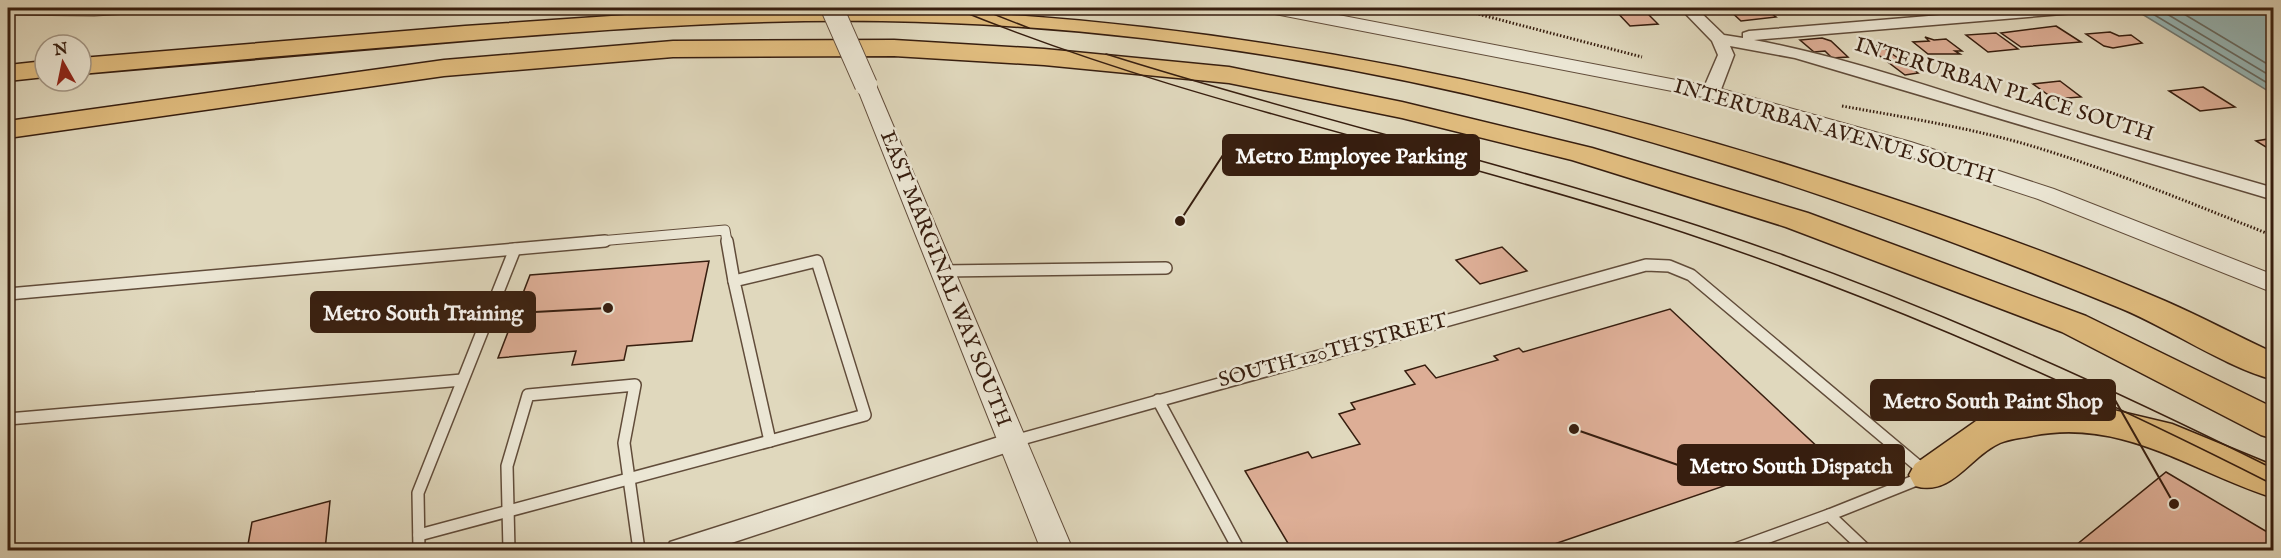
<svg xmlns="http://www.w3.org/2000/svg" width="2281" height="558" viewBox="0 0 2281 558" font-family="'IM FELL English',serif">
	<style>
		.water { fill: #96b8b9; stroke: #707a75; stroke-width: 1.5 }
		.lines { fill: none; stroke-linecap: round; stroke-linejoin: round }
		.shore { stroke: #666b64; stroke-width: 1.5 }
		.building { fill: #ddae96; stroke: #371e0f; stroke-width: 1.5 }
		.service-far1-casing { stroke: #614c3a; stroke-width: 11 }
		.service-casing { stroke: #614c3a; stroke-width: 14 }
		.minor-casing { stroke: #614c3a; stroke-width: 3 }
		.tertiary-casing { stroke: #614c3a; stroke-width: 2 }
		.motorway-casing { stroke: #371e0f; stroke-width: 3 }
		.path { stroke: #371e0f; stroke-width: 3; stroke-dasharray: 1.5 2; stroke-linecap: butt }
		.service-far1 { stroke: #ebe6d4; stroke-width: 9 }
		.service { stroke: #ebe6d4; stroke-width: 11 }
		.minor { fill: #ebe6d4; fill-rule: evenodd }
		.tertiary { fill: #ebe6d4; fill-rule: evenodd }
		.motorway { fill: #e0bc7e; fill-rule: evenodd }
		.tram { stroke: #371e0f; stroke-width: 1.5 }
		.tertiary-bridge-casing { stroke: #614c3a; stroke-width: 24; stroke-linecap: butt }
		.tertiary-bridge { stroke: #ebe6d4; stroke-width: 22 }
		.labels { text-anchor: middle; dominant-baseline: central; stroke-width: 5; stroke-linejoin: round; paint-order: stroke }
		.street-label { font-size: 21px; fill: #371e0f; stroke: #ebe6d4 }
		.leader { fill: none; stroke: #371e0f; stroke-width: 2 }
		.callout-dot { fill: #371e0f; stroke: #ebe6d4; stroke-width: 2 }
		.callout { fill: #371e0f; stroke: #371e0f; stroke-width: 2 }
		.callout-label { font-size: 22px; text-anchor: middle; font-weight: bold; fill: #fff }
	</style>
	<rect width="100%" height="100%" fill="#e0d8bd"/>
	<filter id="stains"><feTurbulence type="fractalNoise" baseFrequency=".00333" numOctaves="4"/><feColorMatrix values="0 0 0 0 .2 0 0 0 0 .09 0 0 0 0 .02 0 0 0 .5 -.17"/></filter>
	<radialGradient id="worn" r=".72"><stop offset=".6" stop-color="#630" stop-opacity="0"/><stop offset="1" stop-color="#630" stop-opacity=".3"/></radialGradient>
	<polygon class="water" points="2132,8 2273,8 2273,94"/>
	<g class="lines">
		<g class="shore">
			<polyline points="2143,8 2274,87"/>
			<polyline points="2157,8 2274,78"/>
			<polyline points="2174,8 2274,68"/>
		</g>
	</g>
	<g class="building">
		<polygon points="1613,8 1642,8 1658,24 1630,26"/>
		<polygon points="1727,8 1764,8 1776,17 1741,21"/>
		<polygon points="1832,8 1883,8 1886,10 1839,13"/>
		<polygon points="2056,26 2081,42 2021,47 2001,33"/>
		<polygon points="2110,32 2119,36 2131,35 2142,43 2113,48 2104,46 2086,34"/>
		<polygon points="1996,33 2018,49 1988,52 1966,35"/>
		<polygon points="1925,37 1934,40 1946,39 1962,51 1955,51 1960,54 1928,54 1913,42 1929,41"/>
		<polygon points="1822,38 1831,41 1848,57 1832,58 1825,51 1814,52 1800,40"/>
		<polygon points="1880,45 1918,73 1905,75 1868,47"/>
		<polygon points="2060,81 2081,97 2054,99 2033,84"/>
		<polygon points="2203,87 2235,107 2200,111 2169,91"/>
		<polygon points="2274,138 2274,152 2256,141"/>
		<polygon points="1502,247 1527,271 1480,284 1456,260"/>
		<polygon points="709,261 692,341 627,346 624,360 572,365 576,351 498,358 530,275"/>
		<polygon points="1670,309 1823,452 1537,550 1292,550 1245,471 1308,452 1312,458 1360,444 1339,414 1355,409 1351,403 1415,384 1405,371 1425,365 1436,378 1498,360 1494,356 1519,348 1523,352"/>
		<polygon points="2166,472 2274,536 2274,550 2070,550"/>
		<polygon points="330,501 325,550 247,550 252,522"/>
	</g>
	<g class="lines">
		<defs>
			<g id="service-far1">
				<polyline points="8,10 94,11 147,8"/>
				<polyline points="588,242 725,230 727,242"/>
			</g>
			<g id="service">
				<polyline points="727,241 734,281"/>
				<polygon points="817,261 865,415 770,441 734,281"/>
				<polyline points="942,271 1166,268"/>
				<polyline points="8,294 605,241"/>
				<polyline points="1158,400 1239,550"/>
				<polyline points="8,419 462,380"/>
				<polyline points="1014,441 1646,265 1669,266 1691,275 1929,475 1829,515"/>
				<polyline points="419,535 770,441"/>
				<polyline points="419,550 418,493 515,249"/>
				<polyline points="509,550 507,466 528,395 635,385 624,443 639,550"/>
				<polyline points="1733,550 1829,515 1866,550"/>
			</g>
			<g id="minor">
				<path d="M1680,8H1696L1724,35L1743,38V33L1749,31L2025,8H2081L2074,13L1754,40C1841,56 1923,85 2007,111C2096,138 2185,162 2274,188V200L1795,58L1730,46L1734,55L1720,92L1717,96H1705L1702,92L1718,55L1712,41Z"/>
				<polygon points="1011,433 1020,436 1023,442 1020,448 710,550 666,550 670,542"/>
			</g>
			<g id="tertiary">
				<polygon points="1266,8 1302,8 1718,88 1911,142 2054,189 2274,275 2274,293 2038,199 1895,152 1708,98 1275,14"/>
				<polygon points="866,79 873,81 876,85 1073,550 1041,550 856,85 859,81"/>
			</g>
			<g id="motorway">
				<path d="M729,8C1089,0 1444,58 1788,165C1915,205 2042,248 2165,301C2202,317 2237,336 2274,353V380C2223,366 2171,329 2120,308C1980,251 1839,198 1695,155C1433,75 1156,25 882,21C754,19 626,28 498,38C359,49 220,61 81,74V58L465,26Z"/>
				<polygon points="894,40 1044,49 1229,67 1402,102 1592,148 1808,213 2086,316 2274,408 2274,439 2261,435 2062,332 1786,227 1572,160 1402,118 1229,83 1044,65 894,56 673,57 444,76 8,138 8,121 444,60 673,41"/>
				<polygon points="45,61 45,77 8,81 8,65"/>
				<path d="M2088,404L2172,424L2274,466V498C2191,472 2123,417 2031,436C2021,438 2009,439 2000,443C1970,456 1952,497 1915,486L1909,475L1915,464L1976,421L2044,406Z"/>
			</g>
		</defs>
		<use href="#service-far1" class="service-far1-casing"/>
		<use href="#service" class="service-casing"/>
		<use href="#minor" class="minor-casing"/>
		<use href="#tertiary" class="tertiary-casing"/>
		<use href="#motorway" class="motorway-casing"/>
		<g class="path">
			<polyline points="1455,8 1642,57"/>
			<path d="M1842,106C1903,117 1965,127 2025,144C2110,169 2192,204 2274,236"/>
		</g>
		<use href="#service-far1" class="service-far1"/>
		<use href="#service" class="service"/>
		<use href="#minor" class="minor"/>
		<use href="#tertiary" class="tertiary"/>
		<use href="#motorway" class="motorway"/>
		<g class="tram">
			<path d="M954,8C1168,96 1396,143 1616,211C1844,281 2061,377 2274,485"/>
			<polyline points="978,8 1029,28"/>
			<path d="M1106,54C1308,118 1516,165 1717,232C1909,296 2093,379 2274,469"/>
		</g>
		<defs>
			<polyline id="tertiary-bridge" points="832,8 866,85"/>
		</defs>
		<use href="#tertiary-bridge" class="tertiary-bridge-casing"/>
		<use href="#tertiary-bridge" class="tertiary-bridge"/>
	</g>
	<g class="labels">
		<g class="street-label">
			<text transform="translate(2004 90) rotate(17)">INTERURBAN PLACE SOUTH</text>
			<text transform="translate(1834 132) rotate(16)">INTERURBAN AVENUE SOUTH</text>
			<text transform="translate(945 279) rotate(68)">EAST MARGINAL WAY SOUTH</text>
			<text transform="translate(1333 351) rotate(-15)">SOUTH 120TH STREET</text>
		</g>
	</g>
	<path class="leader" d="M1180 221L1223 155M608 308L535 312M2174 504L2115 400M1574 429L1678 465"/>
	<g class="callout-dot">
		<circle cx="1180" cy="221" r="6"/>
		<circle cx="608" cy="308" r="6"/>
		<circle cx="2174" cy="504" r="6"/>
		<circle cx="1574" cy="429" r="6"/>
	</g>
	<g class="callout">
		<rect x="1223" y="135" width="256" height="40" rx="6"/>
		<rect x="311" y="292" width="224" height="40" rx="6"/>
		<rect x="1871" y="380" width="244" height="40" rx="6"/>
		<rect x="1678" y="445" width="226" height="40" rx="6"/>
	</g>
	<g class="callout-label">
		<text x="1351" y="163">Metro Employee Parking</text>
		<text x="423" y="320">Metro South Training</text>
		<text x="1993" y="408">Metro South Paint Shop</text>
		<text x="1791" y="473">Metro South Dispatch</text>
	</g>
	<rect width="2281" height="558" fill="none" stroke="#e0d8bd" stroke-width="30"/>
	<rect x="9" y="9" width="2263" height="540" fill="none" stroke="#371e0f" stroke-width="3"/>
	<rect x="15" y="15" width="2251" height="528" fill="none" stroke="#371e0f" stroke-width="1.5"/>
	<g transform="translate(63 63) rotate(351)"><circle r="28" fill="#ebe6d4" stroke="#a39685" stroke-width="1.5"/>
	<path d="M0-4.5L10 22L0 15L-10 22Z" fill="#8f2418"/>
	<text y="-9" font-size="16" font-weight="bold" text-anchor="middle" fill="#371e0f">N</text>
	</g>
	<rect width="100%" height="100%" filter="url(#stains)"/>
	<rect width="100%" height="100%" fill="url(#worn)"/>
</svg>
